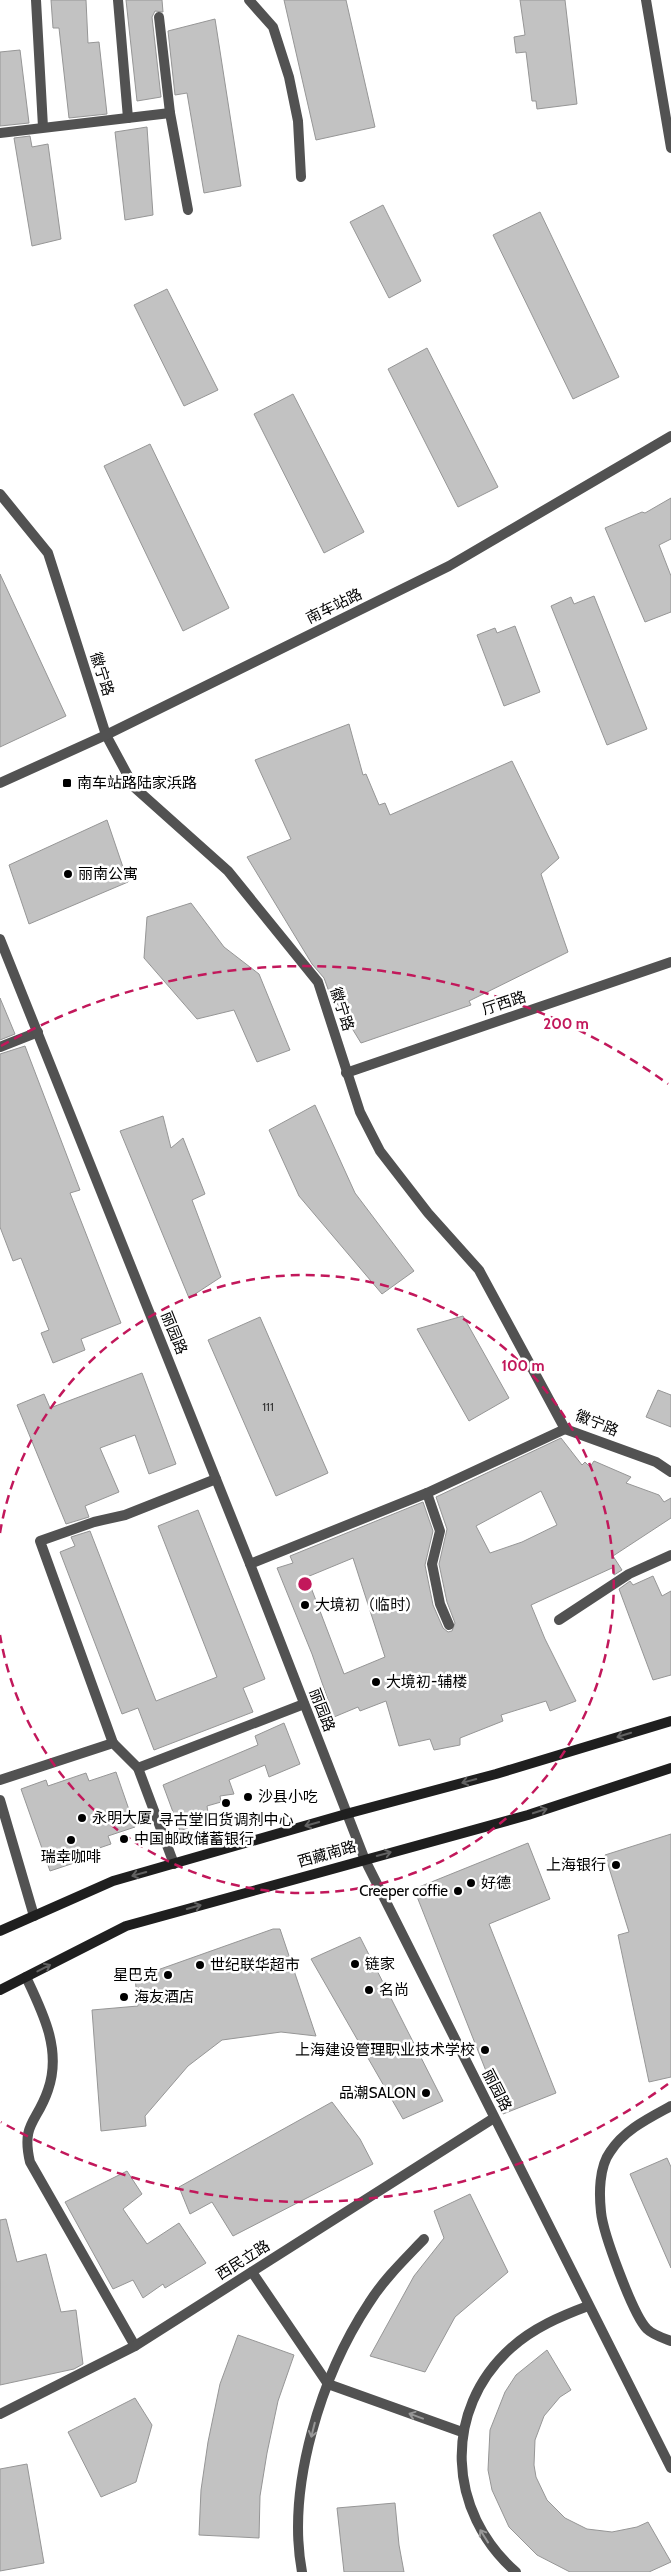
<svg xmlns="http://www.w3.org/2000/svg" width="671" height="2572" viewBox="0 0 671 2572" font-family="Cabin,'Noto Sans SC',sans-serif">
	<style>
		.building { fill: #c2c2c2; stroke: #969696; fill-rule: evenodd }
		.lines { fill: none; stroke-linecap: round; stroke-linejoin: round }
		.service { stroke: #525252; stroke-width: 10 }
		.minor { stroke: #525252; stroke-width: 10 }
		.tertiary { stroke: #525252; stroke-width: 10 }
		.secondary { stroke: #1f1f1f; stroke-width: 10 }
		.oneway { stroke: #626262 }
		.oneway2 { stroke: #979797 }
		.ring { fill: none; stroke: #c2185b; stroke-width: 2.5; stroke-dasharray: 9 6 }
		.poi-dot { fill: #000; stroke: #fff; stroke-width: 2 }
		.labels { text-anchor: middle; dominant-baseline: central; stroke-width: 5; stroke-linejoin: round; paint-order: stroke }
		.number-label { font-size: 12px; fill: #303030 }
		.street-label { font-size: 15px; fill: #000; stroke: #fff }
		.poi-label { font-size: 15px; fill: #000; stroke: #fff; text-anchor: start }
		.centre { fill: #c2185b; stroke: #fff; stroke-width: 2.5 }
		.ring-label { font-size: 15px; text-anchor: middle; font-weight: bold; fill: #c2185b; stroke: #fff; stroke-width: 5; stroke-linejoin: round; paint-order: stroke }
	</style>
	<rect width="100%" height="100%" fill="#fff"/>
	<g class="building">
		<polygon points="51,0 86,0 88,43 99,42 107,114 69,118 59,28 53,28"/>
		<polygon points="126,0 162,0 163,12 155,11 152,17 161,97 137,101"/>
		<polygon points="284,0 346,0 375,127 316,140"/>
		<polygon points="520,0 565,0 577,104 537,109 536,101 532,101 526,52 516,53 514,37 525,35"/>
		<polygon points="215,19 241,186 204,193 187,93 175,95 168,31"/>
		<polygon points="20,50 29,123 0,126 0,52"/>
		<polygon points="147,127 153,215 125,220 115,132"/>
		<polygon points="30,136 32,147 48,144 61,239 32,246 14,138"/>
		<polygon points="383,205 421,281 389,298 350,222"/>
		<polygon points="540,212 619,377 573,399 493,235"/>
		<polygon points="167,289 218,390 184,406 134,305"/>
		<polygon points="427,348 498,487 458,507 388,369"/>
		<polygon points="293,394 364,532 324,553 254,414"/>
		<polygon points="150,444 229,608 183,631 104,466"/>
		<polygon points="671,498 671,539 659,545 671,576 671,612 645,622 605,528 642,512 645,513"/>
		<polygon points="0,574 66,716 0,747"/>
		<polygon points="594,596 647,729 607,745 551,606 571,597 574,604"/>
		<polygon points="515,626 540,692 504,706 477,635 495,628 497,633"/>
		<polygon points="349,724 363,775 366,774 379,805 385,803 390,815 512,761 559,858 541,874 568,952 469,1001 471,1005 361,1043 328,989 324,978 312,964 247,857 291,839 255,760"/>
		<polygon points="107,820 128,882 29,924 9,865"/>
		<polygon points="191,903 224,947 259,974 290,1050 257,1062 234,1010 197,1019 144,958 147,917"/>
		<polygon points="0,998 15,1034 0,1040"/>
		<polygon points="25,1046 80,1190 70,1193 121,1323 81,1339 85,1350 53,1363 41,1333 49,1330 21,1258 13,1261 0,1227 0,1054"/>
		<polygon points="315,1105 355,1193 414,1271 382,1294 299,1196 269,1130"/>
		<polygon points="163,1116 171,1148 183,1138 205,1194 192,1200 221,1277 189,1298 120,1131"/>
		<polygon points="463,1316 509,1398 469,1421 417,1329"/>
		<polygon points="260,1317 328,1473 276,1496 208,1340"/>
		<polygon points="142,1373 176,1464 149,1474 135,1435 100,1448 119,1492 85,1506 89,1517 66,1524 17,1405 44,1394 50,1408"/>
		<polygon points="658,1390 671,1395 671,1427 646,1417"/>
		<path d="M561,1438L582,1465L585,1462L590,1467L594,1461L631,1477L626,1483L659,1495L664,1502L671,1498V1518L613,1556L622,1570L614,1575L612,1568L531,1605L545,1639L576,1701L550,1711L546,1701L501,1715L503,1721L460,1738V1745L434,1750L430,1739L399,1746L386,1701L360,1711L358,1707L334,1717L312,1654L277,1568L293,1563L290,1556L423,1502L433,1531L425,1565L433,1605L443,1628L448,1632L452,1631L455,1623L447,1602L439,1564L447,1529L436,1497ZM541,1491L557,1525L522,1542L490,1553L476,1526ZM353,1558L385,1657L344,1674L307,1577Z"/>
		<polygon points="198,1510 265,1679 243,1688 253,1712 154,1750 138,1708 122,1714 60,1552 75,1546 71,1537 90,1531 156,1701 217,1677 158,1526"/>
		<polygon points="653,1576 662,1596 671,1591 671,1675 653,1680 619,1589 630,1581 633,1585"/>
		<polygon points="284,1723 300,1764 269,1777 265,1765 229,1780 234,1794 220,1796 221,1802 207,1806 209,1819 180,1831 163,1785 258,1745 255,1736"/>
		<polygon points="116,1772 135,1827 108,1836 111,1844 73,1857 74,1863 50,1871 21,1789 46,1780 48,1786 86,1773 89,1781"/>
		<polygon points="671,1834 671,2077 649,2082 618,1935 629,1932 605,1855"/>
		<polygon points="528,1843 550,1899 489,1924 556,2093 503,2114 414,1889"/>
		<polygon points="273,1929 280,1929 316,2036 281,2032 222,2040 188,2066 145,2116 146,2126 101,2131 92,2010 138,2006 135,1978"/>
		<polygon points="360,1937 443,2101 403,2119 311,1959"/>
		<polygon points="332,2102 360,2139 373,2164 233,2236 212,2202 190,2214 179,2187"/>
		<polygon points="667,2158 671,2167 671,2268 630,2174"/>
		<polygon points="127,2171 142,2194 123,2209 147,2244 179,2223 206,2263 165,2288 163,2284 143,2298 133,2280 113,2289 65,2202"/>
		<polygon points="470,2194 508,2272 455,2317 425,2372 370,2356 414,2276 444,2238 434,2211"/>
		<polygon points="6,2219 17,2262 46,2254 61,2312 76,2310 83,2364 74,2369 0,2385 0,2220"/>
		<polygon points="238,2335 294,2355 278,2401 267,2453 260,2496 259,2538 199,2535 201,2490 208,2442 220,2384"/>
		<polygon points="547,2350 571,2390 560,2397 544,2416 535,2440 534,2465 536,2477 547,2500 565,2518 587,2529 612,2532 637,2527 648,2522 671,2562 649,2572 570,2572 537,2555 509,2527 492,2490 488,2470 490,2430 505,2392 516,2375"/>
		<polygon points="135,2398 152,2425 136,2482 101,2497 68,2432"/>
		<polygon points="27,2464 44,2563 0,2571 0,2469"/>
		<polygon points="395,2503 399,2545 404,2572 344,2572 337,2508"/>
	</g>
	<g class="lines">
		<g class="service">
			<polyline points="36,0 43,127"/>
			<polyline points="118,0 128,118"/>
			<polyline points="249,0 273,27 289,77 298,121 301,177"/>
			<polyline points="159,17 170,113 188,210"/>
			<polyline points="0,133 170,113"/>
			<polyline points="0,1047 38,1032"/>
			<polyline points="427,1493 440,1531 432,1564 440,1604 449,1625"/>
			<polyline points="250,1564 427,1493 565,1429"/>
			<polyline points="559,1620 629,1574 671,1555"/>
			<polyline points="113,1743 40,1541 94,1522 125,1515 216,1479"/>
			<polyline points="138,1768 304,1704"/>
			<polyline points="0,1780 113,1743 138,1768 174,1864"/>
			<polyline points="0,1800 34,1916"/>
			<path d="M26,1977C43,2013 62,2050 48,2090C37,2123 21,2123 30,2162L135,2346"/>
			<path d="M671,2106C649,2118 624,2130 610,2152C599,2167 599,2194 601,2212C603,2233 633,2315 647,2329C653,2335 663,2338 671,2341"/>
			<polyline points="252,2272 328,2384 462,2432"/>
			<path d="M302,2572C286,2486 322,2374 369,2303C384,2279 405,2259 424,2239"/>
			<path d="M516,2572C447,2512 442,2410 511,2348C533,2328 561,2316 588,2306"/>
		</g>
		<g class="minor">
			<polyline points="0,494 48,553 106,735 134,787 228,871 318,982 360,1112 380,1151 428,1213 479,1270 565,1429 656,1462 671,1472"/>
			<polyline points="0,939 250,1564 365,1860 671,2468"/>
			<polyline points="346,1073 671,962"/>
			<polyline points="0,2414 135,2346 494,2118"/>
		</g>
		<g class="tertiary">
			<polyline points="646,0 671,148"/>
			<polyline points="0,783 106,735 449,566 671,436"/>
		</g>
		<g class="secondary">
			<polyline points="0,1931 113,1881 346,1814 496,1774 671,1721"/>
			<polyline points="0,1990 126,1926 528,1815 671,1768"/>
		</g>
	</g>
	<defs><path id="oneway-shaft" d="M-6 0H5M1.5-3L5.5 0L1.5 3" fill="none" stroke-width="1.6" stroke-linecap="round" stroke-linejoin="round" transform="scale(1.25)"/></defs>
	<g class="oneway">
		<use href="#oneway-shaft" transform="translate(624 1735) rotate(163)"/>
		<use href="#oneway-shaft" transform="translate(469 1781) rotate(165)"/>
		<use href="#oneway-shaft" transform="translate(540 1811) rotate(-18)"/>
		<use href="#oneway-shaft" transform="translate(312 1824) rotate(164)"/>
		<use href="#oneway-shaft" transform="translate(384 1854) rotate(-15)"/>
		<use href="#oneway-shaft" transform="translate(139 1874) rotate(165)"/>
		<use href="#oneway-shaft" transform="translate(194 1907) rotate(-16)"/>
		<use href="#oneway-shaft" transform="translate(44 1968) rotate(-27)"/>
	</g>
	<g class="oneway2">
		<use href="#oneway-shaft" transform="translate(416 2416) rotate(-160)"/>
		<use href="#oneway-shaft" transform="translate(313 2430) rotate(104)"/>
		<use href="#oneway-shaft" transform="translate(484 2536) rotate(-122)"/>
	</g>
	<g class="ring">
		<path d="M0 1533A309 309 0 1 1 0 1635"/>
		<path d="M668 2084A618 618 0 0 1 1 2122M1 1046A618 618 0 0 1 668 1084"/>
	</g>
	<g class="poi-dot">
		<rect x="62" y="778" width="10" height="10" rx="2.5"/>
		<circle cx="68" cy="874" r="5"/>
		<circle cx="305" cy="1605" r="5"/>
		<circle cx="376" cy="1682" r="5"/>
		<circle cx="248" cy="1797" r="5"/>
		<circle cx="226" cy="1803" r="5"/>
		<circle cx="82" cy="1818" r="5"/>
		<circle cx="124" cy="1839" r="5"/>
		<circle cx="71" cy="1840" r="5"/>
		<circle cx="616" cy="1865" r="5"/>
		<circle cx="471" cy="1883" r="5"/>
		<circle cx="458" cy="1891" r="5"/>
		<circle cx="355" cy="1964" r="5"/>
		<circle cx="200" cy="1965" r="5"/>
		<circle cx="168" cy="1975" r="5"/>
		<circle cx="369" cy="1990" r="5"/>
		<circle cx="124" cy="1997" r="5"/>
		<circle cx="485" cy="2050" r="5"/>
		<circle cx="426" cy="2093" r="5"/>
	</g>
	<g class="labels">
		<g class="number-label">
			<text x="268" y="1406">111</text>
		</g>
		<g class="street-label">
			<text transform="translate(334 606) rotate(-26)">南车站路</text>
			<text transform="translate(102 674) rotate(72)">徽宁路</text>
			<text transform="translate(504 1003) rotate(-18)">厅西路</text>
			<text transform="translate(342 1009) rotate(72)">徽宁路</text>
			<text transform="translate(174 1333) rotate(68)">丽园路</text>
			<text transform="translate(597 1423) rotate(22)">徽宁路</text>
			<text transform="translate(322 1710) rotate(69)">丽园路</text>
			<text transform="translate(327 1854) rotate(-16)">西藏南路</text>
			<text transform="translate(497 2090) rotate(63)">丽园路</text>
			<text transform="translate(243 2260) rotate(-32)">西民立路</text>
		</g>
		<g class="poi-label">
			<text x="77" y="783">南车站路陆家浜路</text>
			<text x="78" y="874">丽南公寓</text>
			<text x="315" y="1605">大境初（临时）</text>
			<text x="386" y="1682">大境初-辅楼</text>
			<text x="258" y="1797">沙县小吃</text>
			<text x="92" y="1818">永明大厦</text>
			<text x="226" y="1820" text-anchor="middle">寻古堂旧货调剂中心</text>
			<text x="134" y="1839">中国邮政储蓄银行</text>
			<text x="71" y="1857" text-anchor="middle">瑞幸咖啡</text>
			<text x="606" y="1865" text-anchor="end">上海银行</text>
			<text x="481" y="1883">好德</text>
			<text x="448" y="1891" text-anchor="end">Creeper coffie</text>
			<text x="365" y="1964">链家</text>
			<text x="210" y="1965">世纪联华超市</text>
			<text x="158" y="1975" text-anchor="end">星巴克</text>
			<text x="379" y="1990">名尚</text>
			<text x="134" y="1997">海友酒店</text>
			<text x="475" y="2050" text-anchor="end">上海建设管理职业技术学校</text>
			<text x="416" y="2093" text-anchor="end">品潮SALON</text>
		</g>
	</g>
	<circle cx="305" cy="1584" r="8" class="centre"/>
	<g class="ring-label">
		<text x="566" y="1029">200 m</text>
		<text x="523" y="1371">100 m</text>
	</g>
</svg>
